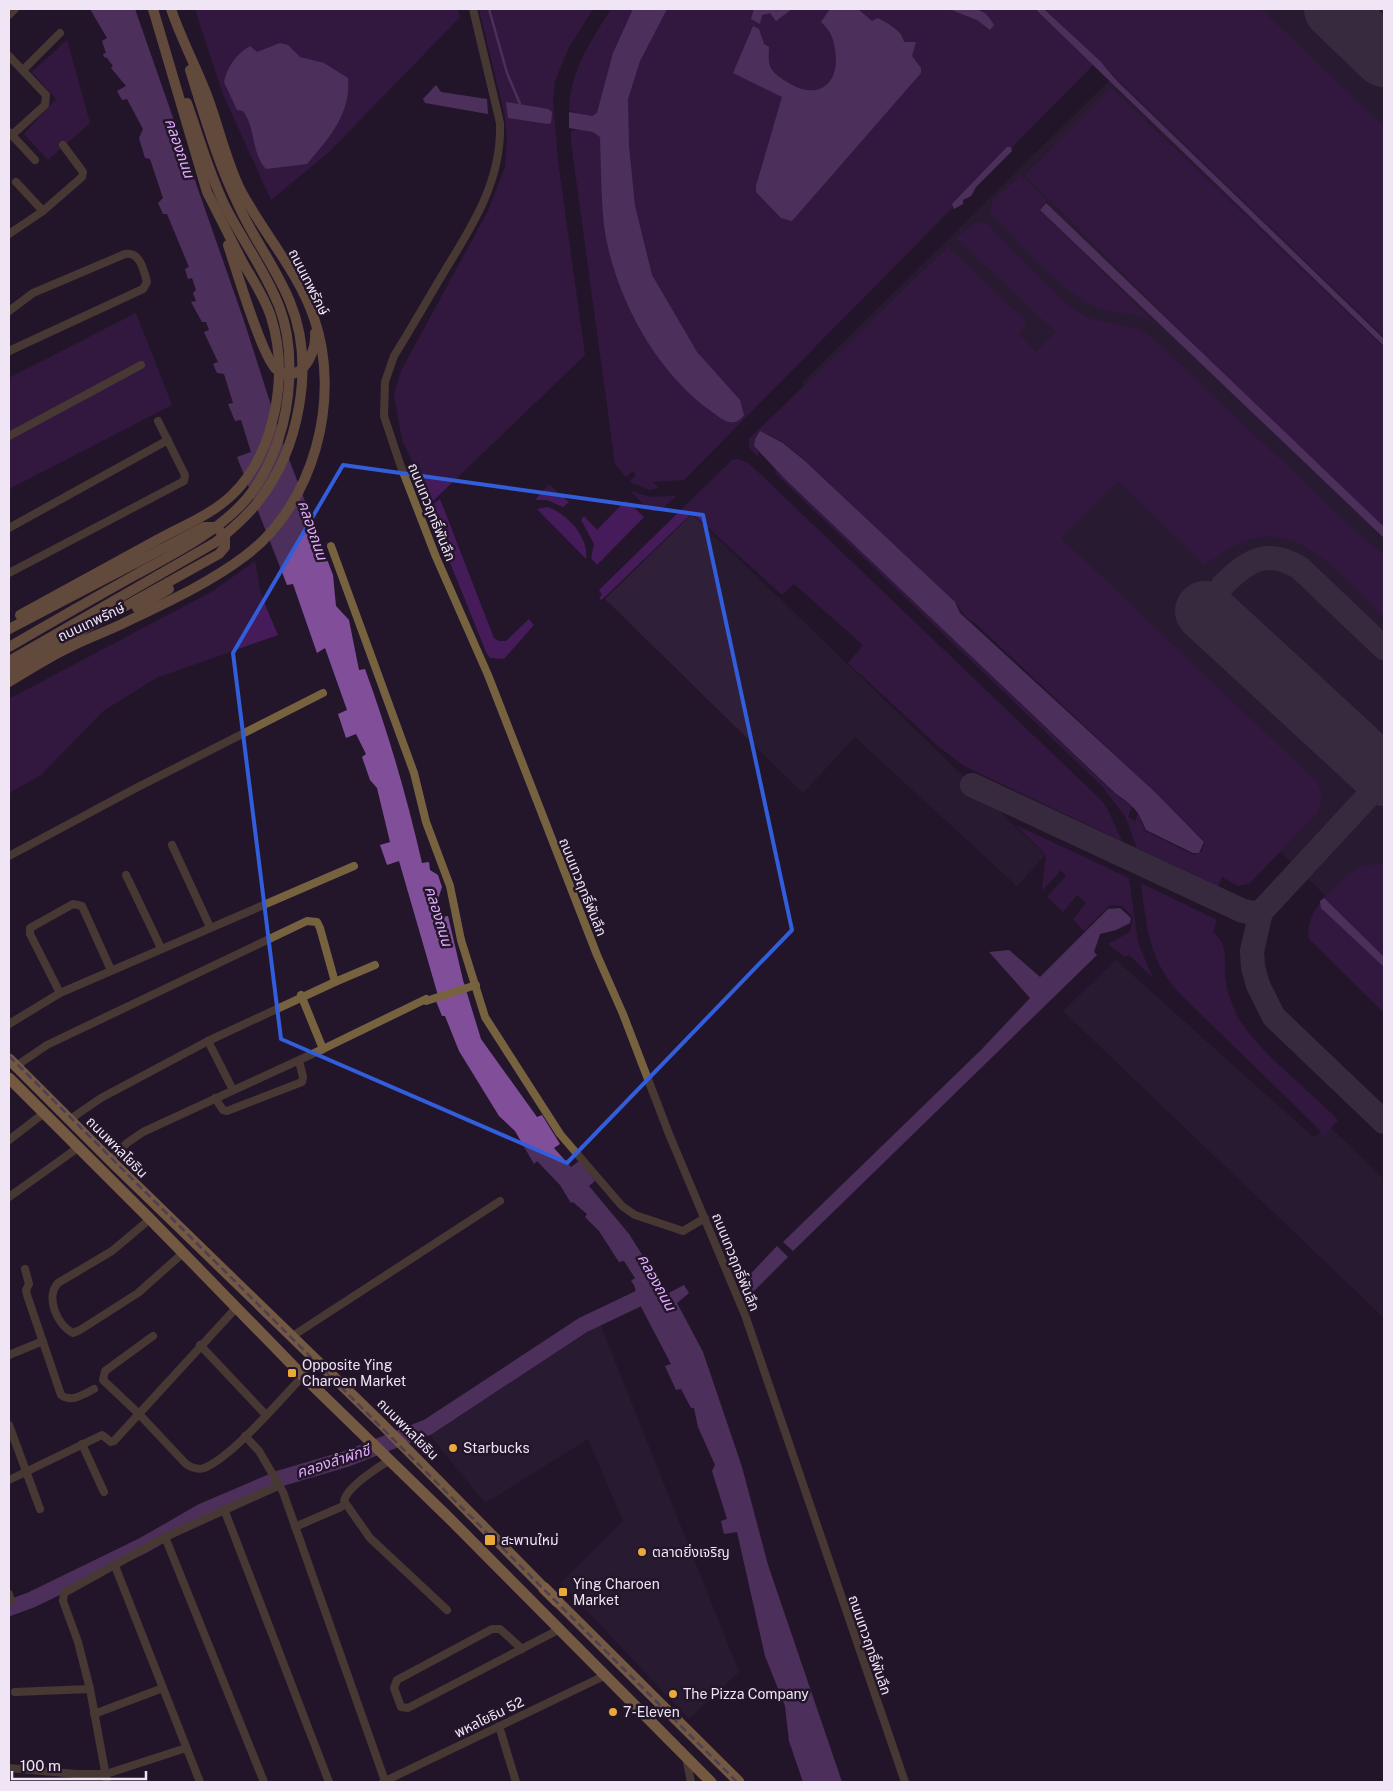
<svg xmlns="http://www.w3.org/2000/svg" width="1393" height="1791" viewBox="0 0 1393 1791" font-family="'Public Sans','Noto Sans Thai',sans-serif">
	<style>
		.built { fill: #301f39 }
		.green { fill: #451b59 }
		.water { fill: #814f99 }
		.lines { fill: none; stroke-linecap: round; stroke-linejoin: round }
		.stream { stroke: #814f99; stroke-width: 2.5 }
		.river { stroke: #814f99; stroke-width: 16 }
		.taxiway { stroke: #524458; stroke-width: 24 }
		.runway { stroke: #524458; stroke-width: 60 }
		.minor { stroke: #776240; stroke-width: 8 }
		.secondary { stroke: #ad8952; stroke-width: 10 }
		.primary { stroke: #d6a85f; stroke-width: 11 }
		.trunk { stroke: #e9b665; stroke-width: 12 }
		.rail { stroke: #807487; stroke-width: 2.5; stroke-dasharray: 8 4; stroke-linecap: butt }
		.secondary-bridge { stroke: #ad8952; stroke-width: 10 }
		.marked { fill: none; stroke: #325ddb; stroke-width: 4; stroke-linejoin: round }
		.poi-dot { fill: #eaaa38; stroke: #23152a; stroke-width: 2 }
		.labels { text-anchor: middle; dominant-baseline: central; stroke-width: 5; stroke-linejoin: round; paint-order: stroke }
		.street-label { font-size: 14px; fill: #efe5f4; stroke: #23152a }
		.poi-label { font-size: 14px; fill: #efe5f4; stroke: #23152a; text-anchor: start }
		.water-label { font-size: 15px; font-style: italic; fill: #e1acfd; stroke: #23152a }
	</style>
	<rect width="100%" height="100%" fill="#23152a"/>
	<g class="built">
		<polygon points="1057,9 1384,9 1384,953 802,383 1120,70"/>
		<polygon points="692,514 1045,855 1017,886 855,737 803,793 605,599"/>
		<polygon points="1116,960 1313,1137 1331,1128 1384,1179 1384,1318 1063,1011"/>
		<polygon points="600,1324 739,1672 689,1719 561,1583 623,1521 588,1439 485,1503 430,1435"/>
	</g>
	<g class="green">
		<polygon points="195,9 457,9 460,17 329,152 271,200 222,92"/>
		<polygon points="479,9 593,9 568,49 555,81 553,101 558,161 585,355 432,502 402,440 394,394 401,371 488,211 505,167 507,139 505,116"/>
		<path d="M611,9H1034L1093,65L684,480L653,482L658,488L650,490L632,483L630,481L636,475L633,471L626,477L615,464L571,142V131L577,130L575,112L569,111C570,71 591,41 611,9Z"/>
		<polygon points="1045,9 1261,9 1384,127 1384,336"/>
		<polygon points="67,40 90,123 48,160 24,134 56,99 32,72"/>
		<polygon points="1111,88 1384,348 1384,535 1025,175"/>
		<path d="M1021,175L1047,200L1039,210L1159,327C1133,307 1111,317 1087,303C1053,283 1023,246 995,219L990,213L992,202Z"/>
		<path d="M976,222L988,224L1061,299L1076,311L1091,319L1139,329L1154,339L1369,544L1384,554V617C1328,563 1283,498 1205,566L1118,481L1061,538L1317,782C1323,794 1322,803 1316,815L1249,884L1238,886L1222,877L1218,886L1137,848L1126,818L1102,786L774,472L776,470L1116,795L1132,806L1128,817L1135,821L1138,813L1145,831L1194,855L1201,852L1205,842L1156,793L975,623C961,617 961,605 950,598L806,461L783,442L760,431L754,439V447L759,453L757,456L749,447V439L948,247L1027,322L1019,334L1036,352L1056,332L956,238Z"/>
		<polygon points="136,313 172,405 9,489 9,378"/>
		<polygon points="738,459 748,463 758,472 1102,801 1108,810 1122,841 964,766 938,746 848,663 863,645 794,584 782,595 692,513 607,595 601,600 599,598 602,595 599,590 732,460"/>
		<polygon points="549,484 569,502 563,507 547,500 535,500"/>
		<path d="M631,491L650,497L676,496C652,519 652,514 631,491Z"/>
		<polygon points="440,499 494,638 499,641 506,641 529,619 534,625 504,659 490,658 486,652 428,508"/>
		<polygon points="626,500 644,517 597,565 591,558 594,544 581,520 584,516 597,530"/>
		<path d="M547,507C567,513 589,537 586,559L537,509Z"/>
		<polygon points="255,561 261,595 278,635 156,678 103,711 41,775 9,793 9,699 213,591"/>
		<polygon points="1016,825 1129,878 1138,943 1153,978 1129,955 1125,957 1108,944 1130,932 1133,917 1122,906 1110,905 1084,931 1073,919 1086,903 1077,895 1063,912 1047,897 1066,876 1061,870 1042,891 1046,855"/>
		<path d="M1384,864V1013L1309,939C1302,914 1339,877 1361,867C1368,864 1377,864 1384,864Z"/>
		<path d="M1141,883L1217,920L1213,932C1231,948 1222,960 1226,981C1227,992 1231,1001 1235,1011C1249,1045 1311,1091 1338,1120L1323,1137L1318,1128L1181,995C1148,959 1147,929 1141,883Z"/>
	</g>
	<g class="water">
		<path d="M90,9H135L243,318L284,446L333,575L336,606L349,620L359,670L365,669C388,732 407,797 422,863L429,862L430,870L438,875L442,887L435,908L438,918L448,916L463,980L481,1039L537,1117L542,1115L560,1144L554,1148L571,1167L579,1161L595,1181L589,1186L629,1234L667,1294L684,1285L689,1293L677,1303L703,1352L742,1467L768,1565L842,1782H803L789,1741L785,1706L765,1656L737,1532L724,1534L721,1521L727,1519L712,1471L715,1465L698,1427L694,1408H691L681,1389L676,1390L665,1366L671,1364L640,1305L634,1285L631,1281L635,1278L624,1261L619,1262L599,1231L585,1217L587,1214L573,1202L571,1203L560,1185L537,1161L534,1164L515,1131L499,1116L459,1051L445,1016H442L436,1001L439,999L399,861L387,865L380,845L390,842L377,788L370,780L362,757L366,754L356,734L346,738L338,714L347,710L325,648L317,653L293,584L287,585L237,457L251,452L241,420L235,421L228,404L233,403L224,374L217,373L213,364L218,362L204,332L209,330L206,322H202L191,302L196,301L193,293L196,290L192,278L188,279L185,269L189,267L167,214H163L158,203L163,198L150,159L145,158L139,138L143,129L127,99L122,100L117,91L126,86L111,68L113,66L107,58L104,57L103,54L106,53L102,41L107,38Z"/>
		<path d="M633,9H667L640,61L628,99L629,146L635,206L652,275L697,352L740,400L744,415C734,429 723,420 712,412C655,372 613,293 604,225C601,196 601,166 600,137L593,132L569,128V112L592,116L597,113L613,53Z"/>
		<polygon points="754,9 792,9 776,21 770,13 762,15 760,24 751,19"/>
		<path d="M830,9H858L872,21L878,18C888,24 902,30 904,42H916L912,56L921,68V73L792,221L781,218L756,192V186L782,97L733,73L753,26L759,29L764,44L769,47C769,54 767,63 772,70C775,74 782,79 787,82C818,102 841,84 835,49C833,38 831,31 821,22Z"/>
		<path d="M949,9C970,9 983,4 994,25L990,30L977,20Z"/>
		<polygon points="1035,9 1044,9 1100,61 1118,82 1384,339 1384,346"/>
		<path d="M280,43L288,45L300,57L324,63L348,78C351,114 329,138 307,164L266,169C251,153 256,128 243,111L237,110L224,82C227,67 237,53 250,46L257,52Z"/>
		<polygon points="436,85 441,92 487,99 488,114 425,103 423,99"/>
		<polygon points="506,102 548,109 552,112 551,123 548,124 508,118"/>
		<polygon points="1007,147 1011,147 1012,151 976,187 971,196 963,200 963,204 954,209 952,204"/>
		<polygon points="1046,203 1384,527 1384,538 1040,210"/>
		<path d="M760,431L783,443L805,461L955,602L960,613L1155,792L1204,842L1199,853H1193L1146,830C1138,810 1134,806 1116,794L785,479L754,446L755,439Z"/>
		<polygon points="1324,898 1384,957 1384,967 1321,908 1320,901"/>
		<polygon points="1120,908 1131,918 1130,923 1116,930 1100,934 1094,952 1097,955 793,1251 783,1242 982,1049 1030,998 989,952 1009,950 1040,977 1108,909"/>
		<polygon points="777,1246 788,1257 746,1299 740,1285"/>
	</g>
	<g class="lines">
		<polyline class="stream" points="489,9 507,73 520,104"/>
		<polyline class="river" points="9,1608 31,1600 144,1545 203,1511 278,1479 346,1459 428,1427 583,1325 646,1295"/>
		<g class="taxiway">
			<path d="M1223,585C1248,560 1267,548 1300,568L1384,648"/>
			<polyline points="1384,779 1261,912 1252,951 1253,967 1258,985 1274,1017 1384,1122"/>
			<polyline points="972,785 1243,911 1254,913 1261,912"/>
		</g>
		<g class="runway">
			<polyline points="1334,9 1384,57"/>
			<polyline points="1205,611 1384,776"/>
		</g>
		<g class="minor">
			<path d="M473,9L500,123C502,178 475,222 447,267C429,297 412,327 394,356L385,382L384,416L400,464L436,557L488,675L597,955L623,1014L669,1134L745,1315L905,1782"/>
			<polyline points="9,15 15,9"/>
			<polyline points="9,56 46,95 45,105 12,135"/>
			<polyline points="23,70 60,33"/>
			<polyline points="9,132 35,160"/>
			<polyline points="16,182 43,211"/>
			<polyline points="9,234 43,211 82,177 83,172 63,145"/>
			<path d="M9,311L33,293L125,254C140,251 144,271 147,282L143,289L9,351"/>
			<polyline points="9,436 141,365"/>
			<polyline points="9,528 168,440"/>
			<polyline points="331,546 414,773 426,822 450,886 461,940 485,1017 560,1134 622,1206 635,1215 683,1231 705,1218"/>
			<polyline points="9,573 184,481 185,475 158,421"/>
			<polyline points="172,845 210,927"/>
			<polyline points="9,856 136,788 323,693"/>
			<polyline points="126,875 161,948"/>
			<polyline points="335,982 375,965"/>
			<polyline points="60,993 30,934 30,928 73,904 82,906 111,970"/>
			<polyline points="426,1001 476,985"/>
			<polyline points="9,1024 60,993 354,866"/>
			<polyline points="208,1041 233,1090"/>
			<polyline points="323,1049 426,999"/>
			<polyline points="16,1066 47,1045 307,921 317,922 320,928 335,982 208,1041 101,1098 69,1120"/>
			<polyline points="215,1098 223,1110 227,1111 302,1082 303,1077 299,1061"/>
			<polyline points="9,1140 44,1113"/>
			<polyline points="110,1160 127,1143 143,1132 323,1049 301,995"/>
			<polyline points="9,1197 79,1147"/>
			<path d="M150,1219L112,1251L58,1283C45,1297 57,1325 73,1333L80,1330L138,1293L183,1253"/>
			<path d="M25,1269L29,1284L26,1290L27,1295L61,1395C71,1403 84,1394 94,1389"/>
			<path d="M153,1336L105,1371L103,1380L139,1414L186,1464C192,1468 198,1470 204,1468C232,1457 281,1399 303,1376"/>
			<polyline points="291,1337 500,1201"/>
			<polyline points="200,1345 266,1415"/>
			<polyline points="9,1355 43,1341"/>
			<polyline points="9,1425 40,1509"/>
			<polyline points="245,1436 259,1451 283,1492 385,1781"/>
			<polyline points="82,1444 104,1492"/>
			<path d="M390,1460C378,1467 347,1487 344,1501L370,1538L447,1610"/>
			<polyline points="9,1480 102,1435 111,1442 114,1441 236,1308"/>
			<polyline points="224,1509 329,1782"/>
			<polyline points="295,1527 341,1507"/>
			<polyline points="165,1537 264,1782"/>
			<polyline points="115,1566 200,1782"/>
			<polyline points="9,1594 11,1601"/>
			<polyline points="522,1649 500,1629 492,1629 397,1680 394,1688 401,1707 408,1708 560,1629"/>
			<polyline points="15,1692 90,1689"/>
			<polyline points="94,1714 163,1688"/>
			<polyline points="499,1726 516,1782"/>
			<polyline points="686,1757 691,1782"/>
			<polyline points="9,1768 76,1774 106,1774 186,1748"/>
			<polyline points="107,1782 90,1689 78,1642 63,1601 64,1593 165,1537 278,1486"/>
			<polyline points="383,1782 606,1675"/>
		</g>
		<g class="secondary">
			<polyline points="153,9 207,192 243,263"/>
			<polyline points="190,70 199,99"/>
			<path d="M228,245C235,266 263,360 277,370C301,386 317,352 315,333"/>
			<polyline points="137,608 169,589"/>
			<polyline points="20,615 157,540"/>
			<polyline points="9,629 204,527 216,527 225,536 225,547 219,554 9,671"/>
			<path d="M9,682C29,670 49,657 70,647C87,638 105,632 122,624C163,604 208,584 245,556C314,505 342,398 314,318C298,271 263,233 240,189C226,160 219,128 208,98C197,68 181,39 171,9"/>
		</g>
		<g class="primary">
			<polyline points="9,1059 110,1160 380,1422 544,1588"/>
			<polyline points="9,1078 150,1219 303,1376 450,1519 711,1782"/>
			<polyline points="557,1601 739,1782"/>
		</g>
		<polyline class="trunk" points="544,1588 557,1601"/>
		<polyline class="rail" points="9,1056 737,1782"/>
		<g class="secondary-bridge">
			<path d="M157,540C182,526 211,515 232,495C276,452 289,374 271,317C265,298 253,280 243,263"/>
			<path d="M9,647C52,622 94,598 137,574C173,554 212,535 241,505C268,477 284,433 288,395C291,366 290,334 279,306C265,270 242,240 225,206C209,173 199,137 187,103"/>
			<path d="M9,661L216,542C231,530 245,518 257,503C299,451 316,365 290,302C276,267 252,237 237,202C221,169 210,134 199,99"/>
		</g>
	</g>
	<path d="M0 0H1393V1791H0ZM343,465L703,515L792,930L567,1163L281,1039L233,653Z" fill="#23152a" fill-opacity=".55" fill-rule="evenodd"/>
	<path class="marked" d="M343,465L703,515L792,930L567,1163L281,1039L233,653Z"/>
	<g class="poi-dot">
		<rect x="287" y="1368" width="10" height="10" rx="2.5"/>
		<circle cx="453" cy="1448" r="5"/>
		<rect x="484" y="1534" width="12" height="12" rx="2.5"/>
		<circle cx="642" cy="1552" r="5"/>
		<rect x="558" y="1587" width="10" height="10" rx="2.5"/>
		<circle cx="673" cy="1694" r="5"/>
		<circle cx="613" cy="1712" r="5"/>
	</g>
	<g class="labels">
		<g class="street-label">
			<text transform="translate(309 282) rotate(63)">ถนนเทพรักษ์</text>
			<text transform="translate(432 512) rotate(68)">ถนนเทวฤทธิ์พันลึก</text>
			<text transform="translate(91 622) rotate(-25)">ถนนเทพรักษ์</text>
			<text transform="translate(583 887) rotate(68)">ถนนเทวฤทธิ์พันลึก</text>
			<text transform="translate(117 1147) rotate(45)">ถนนพหลโยธิน</text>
			<text transform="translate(736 1262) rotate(68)">ถนนเทวฤทธิ์พันลึก</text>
			<text transform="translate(408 1429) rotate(45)">ถนนพหลโยธิน</text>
			<text transform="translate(870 1645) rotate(71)">ถนนเทวฤทธิ์พันลึก</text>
			<text transform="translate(489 1717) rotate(-26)">พหลโยธิน 52</text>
		</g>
		<g class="poi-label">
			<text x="302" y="1365">Opposite Ying<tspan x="302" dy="16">Charoen Market</tspan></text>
			<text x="463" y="1448">Starbucks</text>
			<text x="501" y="1540">สะพานใหม่</text>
			<text x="652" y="1552">ตลาดยิ่งเจริญ</text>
			<text x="573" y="1584">Ying Charoen<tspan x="573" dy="16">Market</tspan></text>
			<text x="683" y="1694">The Pizza Company</text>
			<text x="623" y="1712">7-Eleven</text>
		</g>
		<g class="water-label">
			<text transform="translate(180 148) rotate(71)">คลองถนน</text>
			<text transform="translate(313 530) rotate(71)">คลองถนน</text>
			<text transform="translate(439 916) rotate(73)">คลองถนน</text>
			<text transform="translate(657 1282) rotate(61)">คลองถนน</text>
			<text transform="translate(333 1461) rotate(-18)">คลองลำผักชี</text>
		</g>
	</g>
	<rect width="1393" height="1791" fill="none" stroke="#efe5f4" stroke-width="20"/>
	<path d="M12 1771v8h134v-8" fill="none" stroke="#efe5f4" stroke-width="2.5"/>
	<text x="20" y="1771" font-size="15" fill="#efe5f4" stroke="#23152a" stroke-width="4" paint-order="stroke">100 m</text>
</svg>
